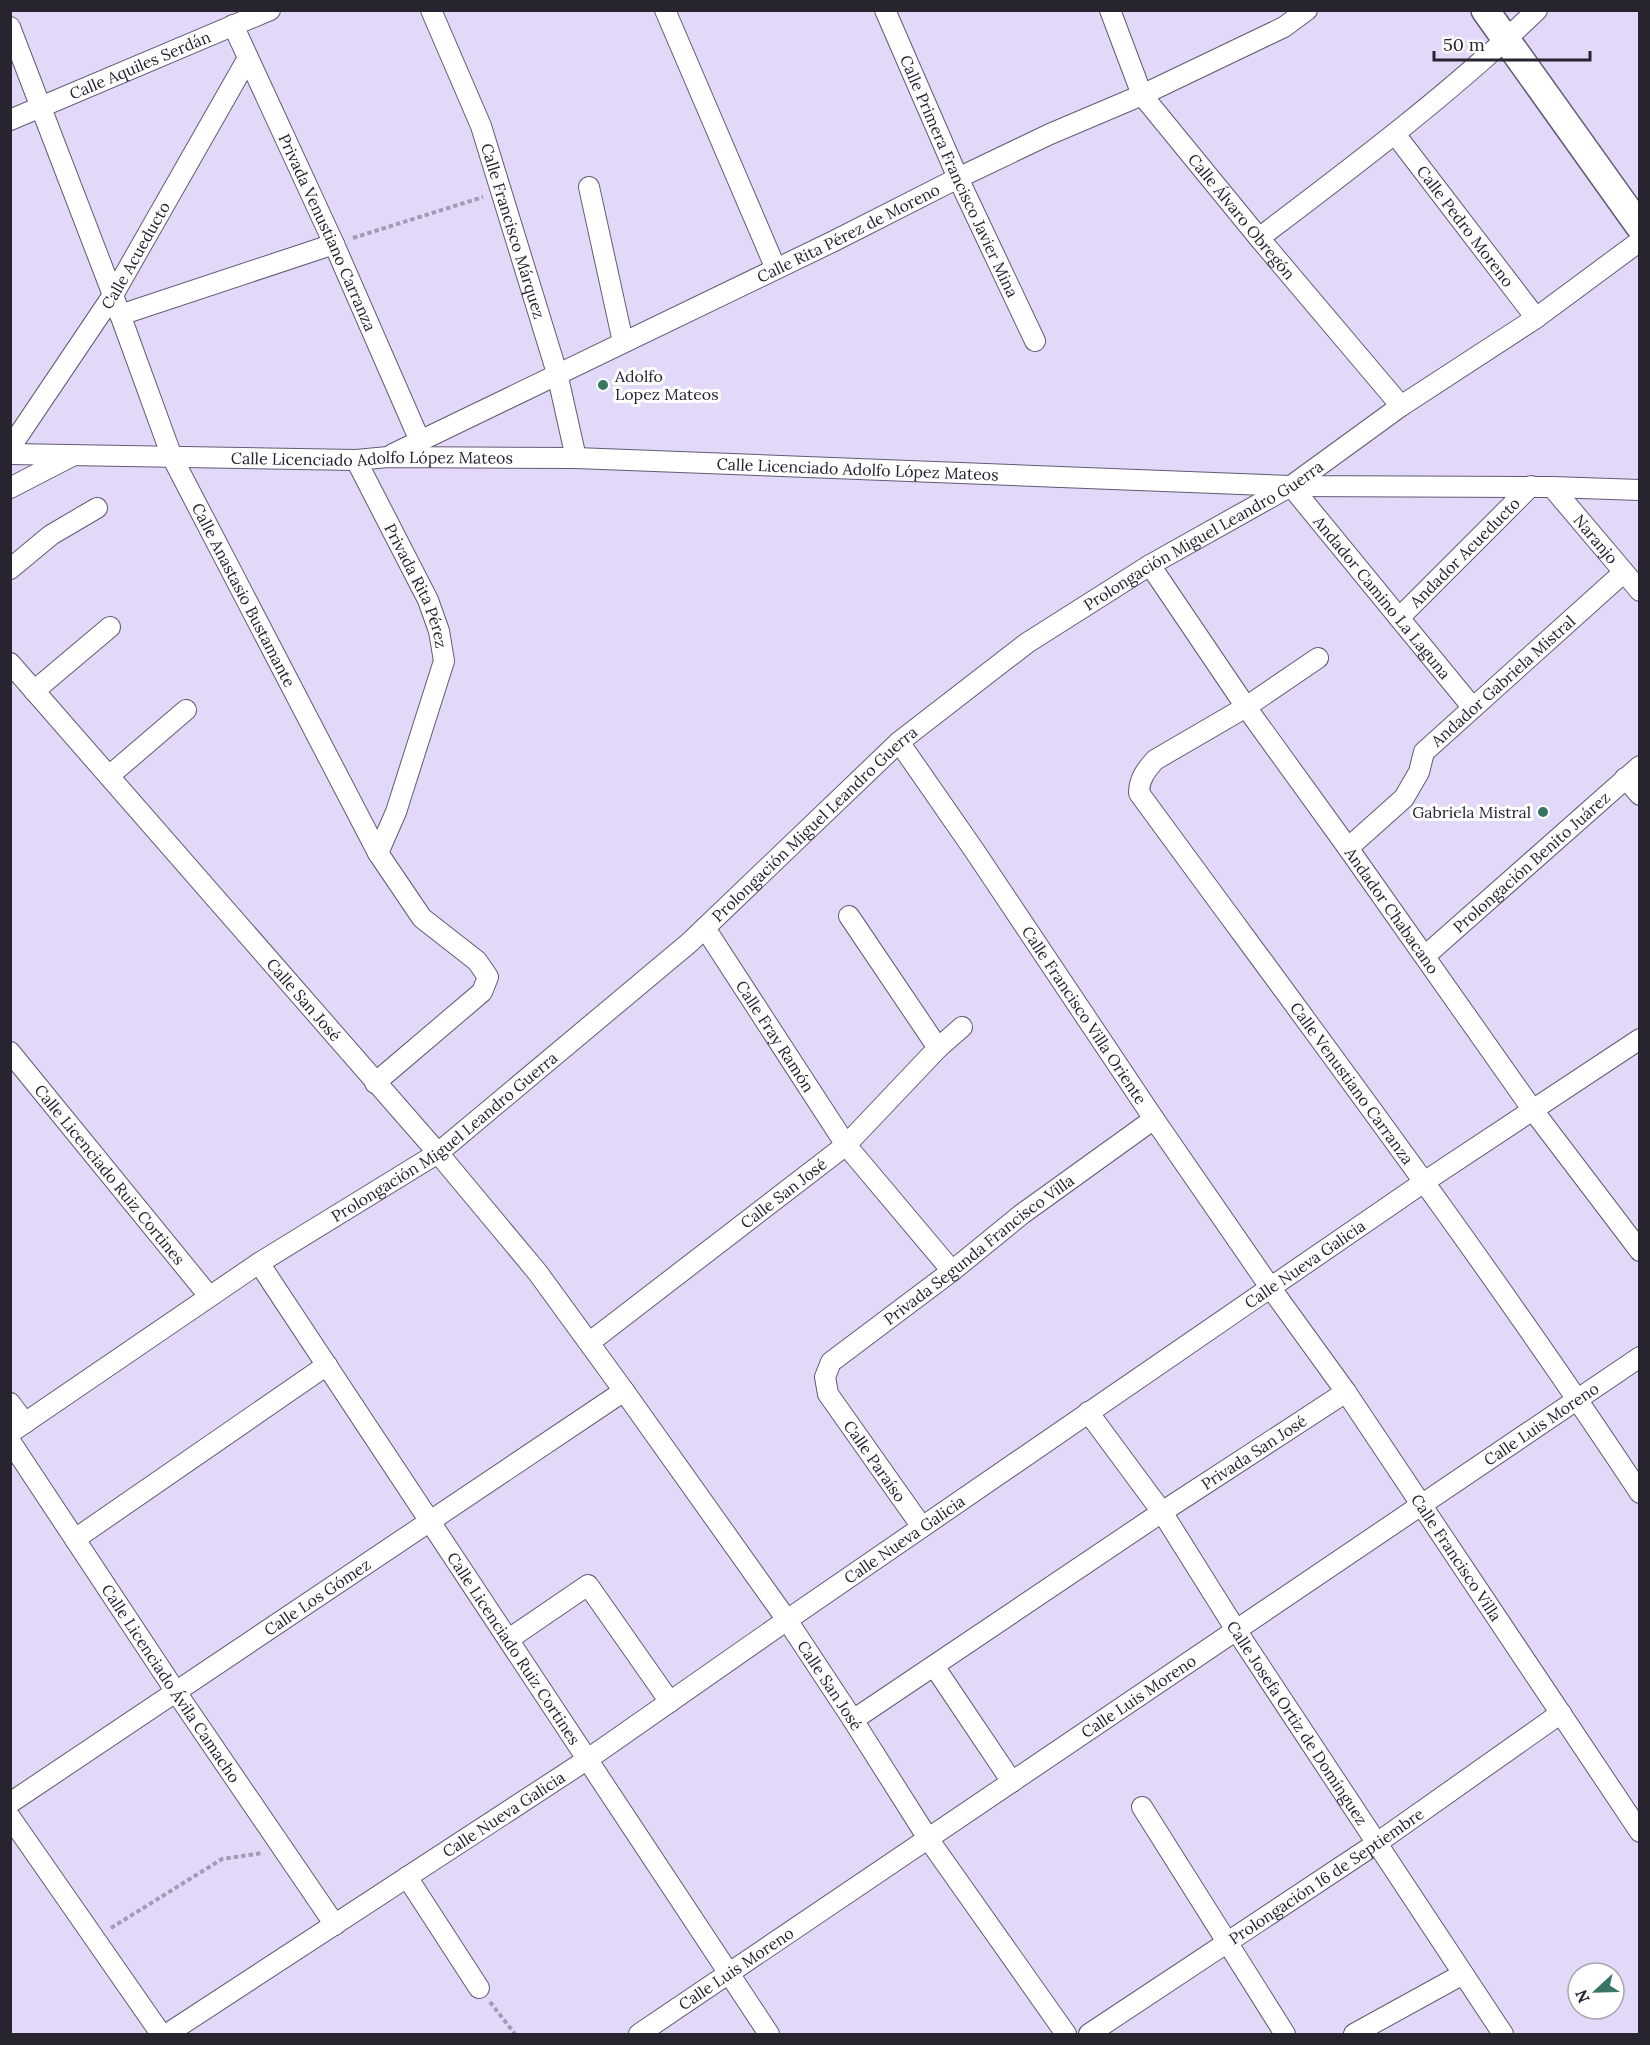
<svg xmlns="http://www.w3.org/2000/svg" width="1650" height="2045" viewBox="0 0 1650 2045" font-family="Lora,serif">
<rect width="100%" height="100%" fill="#e2d9f8"/>
<g fill="none" stroke-linecap="round" stroke-linejoin="round">
<defs>
<g id="street">
<path id="s1" d="M431,10L481,126L557,373L576,458"/>
<path d="M665,10L776,269"/>
<path id="s2" d="M885,10L958,178L1035,341"/>
<path id="s3" d="M1110,10L1142,95L1259,238L1401,406"/>
<path id="s4" d="M233,25L334,244L420,441"/>
<path id="s5" d="M10,27L113,295L172,457L378,853L422,918L477,961L488,977L482,992L375,1083"/>
<path id="s6" d="M10,120L270,10"/>
<path id="s7" d="M1395,134L1536,318"/>
<path d="M589,187L623,342"/>
<path d="M1259,238C1354,166 1450,94 1537,10"/>
<path d="M120,315L334,244"/>
<path id="s8" d="M10,448L113,295L248,58"/>
<path id="s9" d="M10,454L356,460L388,457L576,458L1291,486L1552,487L1640,490"/>
<path id="s10" d="M393,454L834,241L958,178L1050,134L1142,95L1284,27L1307,10"/>
<path id="s11" d="M356,460L428,600L439,631L444,661L396,812L378,853"/>
<path id="s12" d="M1291,486L1473,708"/>
<path id="s13" d="M1552,487L1640,591"/>
<path d="M10,488L72,456"/>
<path id="s14" d="M1150,565L1246,707L1348,848L1532,1109L1640,1251"/>
<path d="M10,569L51,535L97,508"/>
<path id="s15" d="M1399,618L1531,486"/>
<path id="s16" d="M1318,658L1246,707L1155,760C1146,770 1139,779 1139,793C1308,1024 1482,1254 1640,1493"/>
<path id="s17" d="M10,663L438,1153L538,1273L624,1391L787,1620L853,1720L929,1840L1066,2034"/>
<path d="M34,691L110,627"/>
<path id="s18" d="M899,742L974,850L1154,1119L1270,1287L1346,1392L1640,1832"/>
<path d="M109,776L186,710"/>
<path d="M1625,778L1640,795"/>
<path id="s19" d="M1348,848L1404,798L1419,772L1424,752L1623,573"/>
<path d="M849,916L938,1048"/>
<path id="s20" d="M705,928L846,1145L952,1271"/>
<path id="s21" d="M1425,956L1640,766"/>
<path id="s22" d="M10,1052L209,1296"/>
<path id="s23" d="M259,1263L769,2034"/>
<path id="s24" d="M590,1342L846,1145L938,1048L962,1027"/>
<path d="M10,1403L25,1423"/>
<path id="s25" d="M1088,1412L1162,1512L1236,1630L1503,2034"/>
<path id="s26" d="M10,1433L259,1263L438,1153L689,943L899,742L1027,643L1150,565L1291,486L1401,406L1536,318L1640,241"/>
<path id="s27" d="M10,1441L176,1692L335,1925"/>
<path id="s28" d="M922,1527L828,1394L825,1377L831,1362L952,1271L1022,1214L1154,1119"/>
<path d="M75,1539L327,1365"/>
<path d="M509,1639L588,1585L670,1702"/>
<path d="M934,1666L1012,1782"/>
<path id="s29" d="M853,1720L1162,1512L1346,1392"/>
<path id="s30" d="M10,1803L624,1391"/>
<path d="M1142,1807L1285,2034"/>
<path d="M10,1817L161,2034"/>
<path d="M407,1877L479,1988"/>
<path id="s31" d="M167,2034L588,1759L787,1620L1424,1182L1640,1039"/>
<path id="s32" d="M639,2034L1640,1357"/>
<path id="s33" d="M1089,2034L1377,1843L1561,1713"/>
<path d="M1354,2034L1463,1974"/>
</g>
<path id="secondary" d="M1485,10L1640,227"/>
</defs>
<!-- street casing -->
<use href="#street" stroke="#625a74" stroke-width="22"/>
<!-- secondary casing -->
<use href="#secondary" stroke="#625a74" stroke-width="30"/>
<!-- path -->
<path stroke="#a39bb4" stroke-width="4" stroke-dasharray="4.5 3" stroke-linecap="butt" d="M353,238L483,197
M111,1928L222,1859L263,1853
M490,2002L515,2034"/>
<!-- street -->
<use href="#street" stroke="#fff" stroke-width="20"/>
<!-- secondary -->
<use href="#secondary" stroke="#fff" stroke-width="27"/>
</g>
<!-- markers -->
<g fill="#377663" stroke="#fff" stroke-width="2">
<circle cx="603" cy="385" r="6"/>
<circle cx="1543" cy="812" r="6"/>
</g>
<g text-anchor="middle" dominant-baseline="central" stroke-width="6" stroke-linejoin="round" paint-order="stroke">
<!-- street labels -->
<g font-size="16" fill="#27232f" stroke="#fff">
<text stroke="none"><textPath href="#s6" startOffset="141">Calle Aquiles Serdán</textPath></text>
<text stroke="none"><textPath href="#s2" startOffset="182">Calle Primera Francisco Javier Mina</textPath></text>
<text stroke="none"><textPath href="#s3" startOffset="248">Calle Álvaro Obregón</textPath></text>
<text stroke="none"><textPath href="#s7" startOffset="116">Calle Pedro Moreno</textPath></text>
<text stroke="none"><textPath href="#s1" startOffset="236">Calle Francisco Márquez</textPath></text>
<text stroke="none"><textPath href="#s4" startOffset="228">Privada Venustiano Carranza</textPath></text>
<text stroke="none"><textPath href="#s10" startOffset="506">Calle Rita Pérez de Moreno</textPath></text>
<text stroke="none"><textPath href="#s8" startOffset="230">Calle Acueducto</textPath></text>
<text stroke="none"><textPath href="#s9" startOffset="362">Calle Licenciado Adolfo López Mateos</textPath></text>
<text stroke="none"><textPath href="#s9" startOffset="848">Calle Licenciado Adolfo López Mateos</textPath></text>
<text stroke="none"><textPath href="#s26" startOffset="1498">Prolongación Miguel Leandro Guerra</textPath></text>
<text stroke="none"><textPath href="#s13" startOffset="68">Naranjo</textPath></text>
<text stroke="none"><textPath href="#s15" startOffset="93">Andador Acueducto</textPath></text>
<text stroke="none"><textPath href="#s11" startOffset="140">Privada Rita Pérez</textPath></text>
<text stroke="none"><textPath href="#s5" startOffset="615">Calle Anastasio Bustamante</textPath></text>
<text stroke="none"><textPath href="#s12" startOffset="144">Andador Camino La Laguna</textPath></text>
<text stroke="none"><textPath href="#s19" startOffset="232">Andador Gabriela Mistral</textPath></text>
<text stroke="none"><textPath href="#s26" startOffset="1012">Prolongación Miguel Leandro Guerra</textPath></text>
<text stroke="none"><textPath href="#s21" startOffset="142">Prolongación Benito Juárez</textPath></text>
<text stroke="none"><textPath href="#s14" startOffset="422">Andador Chabacano</textPath></text>
<text stroke="none"><textPath href="#s17" startOffset="447">Calle San José</textPath></text>
<text stroke="none"><textPath href="#s18" startOffset="330">Calle Francisco Villa Oriente</textPath></text>
<text stroke="none"><textPath href="#s20" startOffset="129">Calle Fray Ramón</textPath></text>
<text stroke="none"><textPath href="#s16" startOffset="590">Calle Venustiano Carranza</textPath></text>
<text stroke="none"><textPath href="#s26" startOffset="526">Prolongación Miguel Leandro Guerra</textPath></text>
<text stroke="none"><textPath href="#s22" startOffset="158">Calle Licenciado Ruiz Cortines</textPath></text>
<text stroke="none"><textPath href="#s24" startOffset="244">Calle San José</textPath></text>
<text stroke="none"><textPath href="#s28" startOffset="382">Privada Segunda Francisco Villa</textPath></text>
<text stroke="none"><textPath href="#s31" startOffset="1374">Calle Nueva Galicia</textPath></text>
<text stroke="none"><textPath href="#s32" startOffset="1089">Calle Luis Moreno</textPath></text>
<text stroke="none"><textPath href="#s29" startOffset="482">Privada San José</textPath></text>
<text transform="translate(875 1461) rotate(55)">Calle Paraíso</text>
<text stroke="none"><textPath href="#s31" startOffset="888">Calle Nueva Galicia</textPath></text>
<text stroke="none"><textPath href="#s18" startOffset="988">Calle Francisco Villa</textPath></text>
<text stroke="none"><textPath href="#s30" startOffset="370">Calle Los Gómez</textPath></text>
<text stroke="none"><textPath href="#s23" startOffset="462">Calle Licenciado Ruiz Cortines</textPath></text>
<text stroke="none"><textPath href="#s27" startOffset="291">Calle Licenciado Ávila Camacho</textPath></text>
<text stroke="none"><textPath href="#s17" startOffset="1312">Calle San José</textPath></text>
<text stroke="none"><textPath href="#s32" startOffset="603">Calle Luis Moreno</textPath></text>
<text stroke="none"><textPath href="#s25" startOffset="375">Calle Josefa Ortiz de Domínguez</textPath></text>
<text stroke="none"><textPath href="#s31" startOffset="402">Calle Nueva Galicia</textPath></text>
<text stroke="none"><textPath href="#s33" startOffset="285">Prolongación 16 de Septiembre</textPath></text>
<text stroke="none"><textPath href="#s32" startOffset="117">Calle Luis Moreno</textPath></text>
</g>
<!-- poi labels -->
<g font-size="16" fill="#27232f" stroke="#fff" text-anchor="start">
<text x="615" y="376">Adolfo<tspan x="615" dy="18">Lopez Mateos</tspan></text>
<text x="1531" y="812" text-anchor="end">Gabriela Mistral</text>
</g>
</g>
<!-- border -->
<rect width="1650" height="2045" fill="none" stroke="#27232f" stroke-width="24"/>
<!-- north arrow -->
<g transform="translate(1596 1991) rotate(248)"><circle r="28" fill="#ffffff" stroke="#a9a7ac" stroke-width="1.5"/>
<path d="M0-4.5L10 22L0 15L-10 22Z" fill="#377663"/>
<text y="-9" font-size="16" font-weight="bold" text-anchor="middle" fill="#27232f">N</text>
</g>
<!-- scale -->
<path d="M1434 51v9h156v-9" fill="none" stroke="#27232f" stroke-width="3"/>
<text x="1443" y="51" font-size="18" fill="#27232f" stroke="#ffffff" stroke-width="4.5" paint-order="stroke">50 m</text>
</svg>
